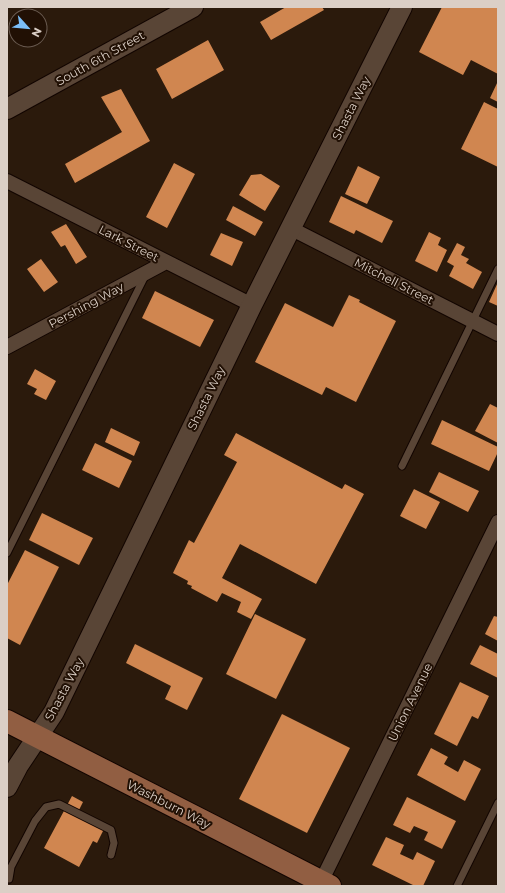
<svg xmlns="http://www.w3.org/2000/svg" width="505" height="893" viewBox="0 0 505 893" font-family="Montserrat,sans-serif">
<rect width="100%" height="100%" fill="#2b1a0c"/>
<!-- building -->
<path fill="#d08650" d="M286,7H322L324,10L271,40L260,22Z
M442,7H498V74L471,60L463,75L419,52Z
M208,40L224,70L172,99L156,69Z
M498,81V102L490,98Z
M121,89L150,141L75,183L65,164L122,132L101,97Z
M484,102L498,109V167L461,149Z
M174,163L195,174L167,228L146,217Z
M358,166L380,177L367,204L345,194Z
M261,174L280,186L265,211L239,195L251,175Z
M341,196L393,221L382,243L356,230L354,234L329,222Z
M233,206L263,222L255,236L226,220Z
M66,224L87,257L76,264L65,245L61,247L51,232Z
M429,232L441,238L438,245L447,250L437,272L415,261Z
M221,233L243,242L232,266L210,255Z
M457,243L465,247L461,255L469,259L466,263L482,272L473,289L449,276L454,266L447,262Z
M41,259L58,282L44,292L27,269Z
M498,282V306L489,302Z
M155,291L214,320L200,347L142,318Z
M349,295L360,300L359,302L396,321L356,402L326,387L322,395L255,362L285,303L333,327Z
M35,369L56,381L46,400L34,394L37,389L27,384Z
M490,404L498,408V443L475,431Z
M442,420L498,447V452L489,471L431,444Z
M111,428L140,442L134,456L105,442Z
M236,433L342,489L345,484L364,494L316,584L240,544L222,578L262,599L251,619L237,612L241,602L222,593L217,602L191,588L192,586L187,584L188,581L173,573L189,540L194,543L237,462L224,455Z
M95,443L132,461L119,488L82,470Z
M439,472L479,491L468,512L429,492Z
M414,489L440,502L426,529L400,516Z
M42,513L93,538L79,565L29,540Z
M25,550L59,567L20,645L7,638V585Z
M255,614L306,639L276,699L226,674Z
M494,616L498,617V641L485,634Z
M135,644L203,678L187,710L165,699L171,686L126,663Z
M480,645L498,654V678L470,664Z
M460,682L489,696L478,719L472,716L457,746L434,734Z
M282,714L350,748L307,833L239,799Z
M431,748L448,757L444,764L458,772L464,760L481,769L465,801L417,775Z
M72,796L83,802L79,810L106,825L97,843L93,841L79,867L44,848Z
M407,797L456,821L442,849L424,840L428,832L414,826L410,833L393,825Z
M386,837L404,845L400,854L413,860L417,852L435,861L423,886H415L372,865Z"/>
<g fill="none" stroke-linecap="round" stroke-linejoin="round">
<defs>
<path id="service" d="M402,466L498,269
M7,553L145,276
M9,879L11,867L35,821L46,807L59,804L111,830L114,843L111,855
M457,886L498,803"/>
<path id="minor" d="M7,181L252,305
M290,228L498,334
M7,347L166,262
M321,882L498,522"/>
<path id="secondary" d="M7,109L193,7
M7,787L18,766L54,712L252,305L402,7"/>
<path id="primary" d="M7,721L330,886"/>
</defs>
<!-- service casing -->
<use href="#service" stroke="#120500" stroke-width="9"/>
<!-- minor casing -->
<use href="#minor" stroke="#120500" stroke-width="16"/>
<!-- secondary casing -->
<use href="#secondary" stroke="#120500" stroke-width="22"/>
<!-- primary casing -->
<use href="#primary" stroke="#120500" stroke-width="24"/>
<!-- service -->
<use href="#service" stroke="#594536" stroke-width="7"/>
<!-- minor -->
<use href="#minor" stroke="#594536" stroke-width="14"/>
<!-- secondary -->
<use href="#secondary" stroke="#594536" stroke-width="20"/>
<!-- primary -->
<use href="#primary" stroke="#915e42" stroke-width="22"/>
</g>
<g text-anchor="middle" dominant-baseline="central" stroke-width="4" stroke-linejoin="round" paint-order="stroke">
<!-- street labels -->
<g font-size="12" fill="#dbcfc6" stroke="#211004">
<text transform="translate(100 58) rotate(-29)">South 6th Street</text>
<text transform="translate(351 108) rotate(-63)">Shasta Way</text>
<text transform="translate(129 243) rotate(27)">Lark Street</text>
<text transform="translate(394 281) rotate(27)">Mitchell Street</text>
<text transform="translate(86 305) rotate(-28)">Pershing Way</text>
<text transform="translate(206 398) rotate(-64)">Shasta Way</text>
<text transform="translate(64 689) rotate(-62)">Shasta Way</text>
<text transform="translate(410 702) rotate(-64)">Union Avenue</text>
<text transform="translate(169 804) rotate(27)">Washburn Way</text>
</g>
</g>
<!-- border -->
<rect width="505" height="893" fill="none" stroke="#dbcfc6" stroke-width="16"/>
<!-- north arrow -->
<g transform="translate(28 28) rotate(117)"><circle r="19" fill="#211004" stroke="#6b5c52"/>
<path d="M0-3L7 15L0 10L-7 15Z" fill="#7bbef8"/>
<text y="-6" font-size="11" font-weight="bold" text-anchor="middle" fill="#dbcfc6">N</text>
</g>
</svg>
